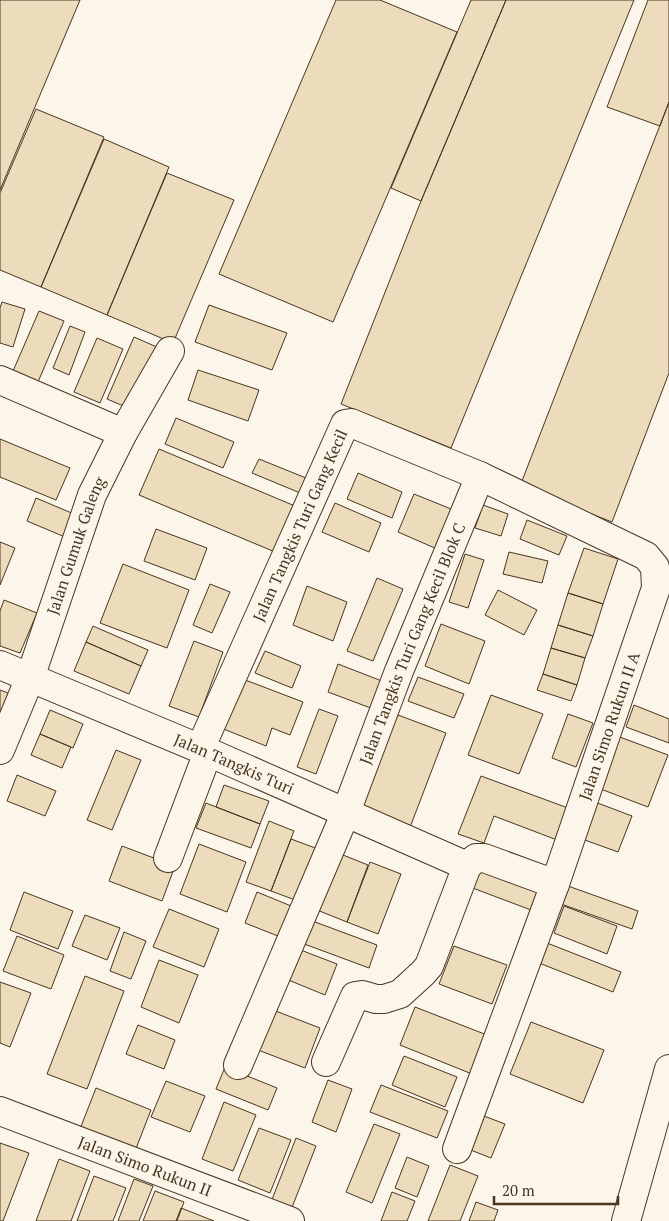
<svg xmlns="http://www.w3.org/2000/svg" width="669" height="1221" viewBox="0 0 669 1221" font-family="'PT Serif',serif">
<rect width="100%" height="100%" fill="#fbf6e9"/>
<!-- building -->
<path fill="#ecdcbc" stroke="#4a3520" d="M0,0H80L0,190Z
M336,0H380L457,32L333,322L219,274Z
M471,0H506L421,201L391,188Z
M506,0H634L451,448L341,404L421,201Z
M648,0H669V102L660,126L607,107Z
M669,102V373L612,522L520,486Z
M36,109L104,137L41,287L0,270V193Z
M104,139L169,167L107,315L41,287Z
M167,173L234,200L173,343L107,315Z
M2,302L25,309L13,347L0,343V308Z
M209,305L287,333L272,370L195,342Z
M39,311L64,321L38,382L13,371Z
M70,326L85,332L69,375L53,368Z
M134,337L159,348L133,410L107,399Z
M97,338L123,349L100,403L74,392Z
M198,370L259,390L248,421L188,400Z
M176,418L234,442L223,468L165,444Z
M0,439L70,468L56,500L0,477Z
M159,449L295,506L275,552L139,495Z
M259,459L311,480L305,495L252,473Z
M358,473L402,492L392,518L347,499Z
M414,494L461,513L444,552L398,532Z
M36,498L74,514L65,537L27,521Z
M335,503L381,523L369,552L322,532Z
M483,505L508,514L501,536L475,528Z
M527,520L567,536L559,555L520,539Z
M156,529L207,548L195,580L144,561Z
M0,542L15,548L0,585Z
M584,548L618,559L603,604L568,593Z
M509,552L548,561L542,583L503,574Z
M465,554L484,560L468,608L449,602Z
M123,564L189,590L167,648L100,623Z
M377,578L403,589L373,661L347,651Z
M210,584L230,592L212,633L193,625Z
M307,586L347,602L333,641L293,625Z
M498,590L537,610L524,635L485,615Z
M568,593L603,604L593,636L558,625Z
M4,600L37,613L20,653L0,646V611Z
M441,624L485,641L469,684L425,666Z
M558,625L593,636L585,658L551,648Z
M93,626L148,650L141,666L86,642Z
M194,641L223,652L199,717L169,706Z
M86,642L141,666L129,694L74,671Z
M551,648L585,658L577,685L543,674Z
M265,651L301,666L292,688L255,673Z
M338,664L387,683L376,710L328,692Z
M543,674L577,685L571,701L537,690Z
M418,677L464,694L454,718L408,701Z
M240,678L303,702L290,735L272,728L266,746L221,728Z
M0,690L8,693L0,714Z
M491,695L543,714L519,774L468,755Z
M634,705L669,719V743L626,727Z
M319,709L338,716L316,774L297,767Z
M50,710L83,724L73,748L40,734Z
M390,712L446,733L409,830L354,809Z
M568,714L593,723L576,767L552,758Z
M40,734L71,747L62,768L31,755Z
M617,736L668,755L648,807L598,788Z
M116,750L141,760L112,830L87,820Z
M17,775L56,791L45,816L7,801Z
M481,776L568,808L557,840L494,816L484,843L458,834Z
M224,785L269,801L260,824L216,807Z
M595,802L632,816L618,852L582,839Z
M206,803L260,824L251,848L196,828Z
M269,821L294,831L271,891L246,882Z
M291,839L318,849L298,901L271,891Z
M199,844L246,862L227,912L180,894Z
M122,846L175,866L162,901L109,881Z
M333,851L368,865L347,922L312,908Z
M370,862L401,874L378,934L347,922Z
M480,862L541,885L531,910L470,887Z
M568,886L638,911L632,929L561,904Z
M24,892L73,911L58,949L10,930Z
M257,892L296,908L283,938L245,923Z
M564,906L617,926L607,954L554,933Z
M169,909L219,929L204,967L153,947Z
M85,915L120,928L107,960L72,946Z
M307,919L377,945L369,968L299,942Z
M124,932L146,941L131,979L110,971Z
M17,936L64,955L51,989L3,971Z
M547,943L621,972L613,992L539,963Z
M454,946L507,965L492,1004L439,984Z
M298,949L337,964L325,995L286,979Z
M159,960L198,975L179,1023L141,1007Z
M85,976L124,991L87,1089L47,1074Z
M0,982L31,993L10,1047L0,1043Z
M415,1007L487,1035L472,1074L400,1045Z
M273,1010L320,1028L305,1068L258,1050Z
M531,1022L604,1050L583,1103L510,1074Z
M138,1025L175,1040L164,1069L126,1054Z
M404,1056L457,1077L445,1107L392,1085Z
M225,1067L277,1088L268,1110L216,1089Z
M328,1080L352,1089L336,1132L312,1122Z
M166,1081L205,1096L190,1132L151,1117Z
M381,1085L448,1111L437,1138L370,1112Z
M96,1088L151,1110L135,1151L80,1129Z
M224,1102L256,1115L233,1171L202,1159Z
M476,1113L505,1124L491,1158L463,1147Z
M374,1124L400,1134L372,1203L346,1192Z
M259,1128L291,1140L270,1193L238,1180Z
M296,1138L316,1146L291,1210L271,1202Z
M0,1143L29,1153L3,1221H0Z
M407,1157L429,1166L417,1197L395,1188Z
M59,1159L90,1171L71,1221H36Z
M450,1165L478,1176L460,1221H428Z
M94,1176L126,1188L113,1221H77Z
M134,1179L153,1186L139,1221H118Z
M155,1191L184,1202L177,1221H143Z
M392,1192L415,1201L407,1221H381Z
M476,1202L498,1210L494,1221H469Z
M181,1208L214,1221H176Z"/>
<g fill="none" stroke-linecap="round" stroke-linejoin="round">
<defs>
<g id="minor">
<path d="M0,380L123,433"/>
<path id="s1" d="M0,665L208,752L467,866"/>
<path id="s2" d="M200,749L345,424L351,423L480,476L646,556L655,567L656,588L555,884L457,1149"/>
<path id="s3" d="M0,750L30,678L92,495L123,433L170,351"/>
<path d="M168,858L208,752"/>
<path d="M467,866L476,858H484L555,884"/>
<path d="M326,1062L355,996L362,995L376,999H384L400,994L423,973L429,966L467,866"/>
<path id="s4" d="M238,1065L346,812L399,671L480,476"/>
<path id="s5" d="M0,1111L290,1221"/>
</g>
<path id="highway" d="M626,1221L669,1069"/>
</defs>
<!-- minor casing -->
<use href="#minor" stroke="#4a3520" stroke-width="30"/>
<!-- highway casing -->
<use href="#highway" stroke="#4a3520" stroke-width="30"/>
<!-- minor -->
<use href="#minor" stroke="#fbf6e9" stroke-width="28"/>
<!-- highway -->
<use href="#highway" stroke="#fbf6e9" stroke-width="28"/>
</g>
<g text-anchor="middle" dominant-baseline="central" stroke-width="4" stroke-linejoin="round" paint-order="stroke">
<!-- street labels -->
<g font-size="16" fill="#4a3520" stroke="#fbf6e9">
<text stroke="none"><textPath href="#s2" startOffset="245">Jalan Tangkis Turi Gang Kecil</textPath></text>
<text stroke="none"><textPath href="#s3" startOffset="218">Jalan Gumuk Galeng</textPath></text>
<text stroke="none"><textPath href="#s4" startOffset="456">Jalan Tangkis Turi Gang Kecil Blok C</textPath></text>
<text transform="translate(609 726) rotate(-71)">Jalan Simo Rukun II A</text>
<text stroke="none"><textPath href="#s1" startOffset="254">Jalan Tangkis Turi</textPath></text>
<text stroke="none"><textPath href="#s5" startOffset="155">Jalan Simo Rukun II</textPath></text>
</g>
</g>
<!-- scale -->
<path d="M494 1196v8h124v-8" fill="none" stroke="#4a3520" stroke-width="2.5"/>
<text x="502" y="1196" font-size="15" fill="#4a3520" stroke="#fbf6e9" stroke-width="4" paint-order="stroke">20 m</text>
</svg>
